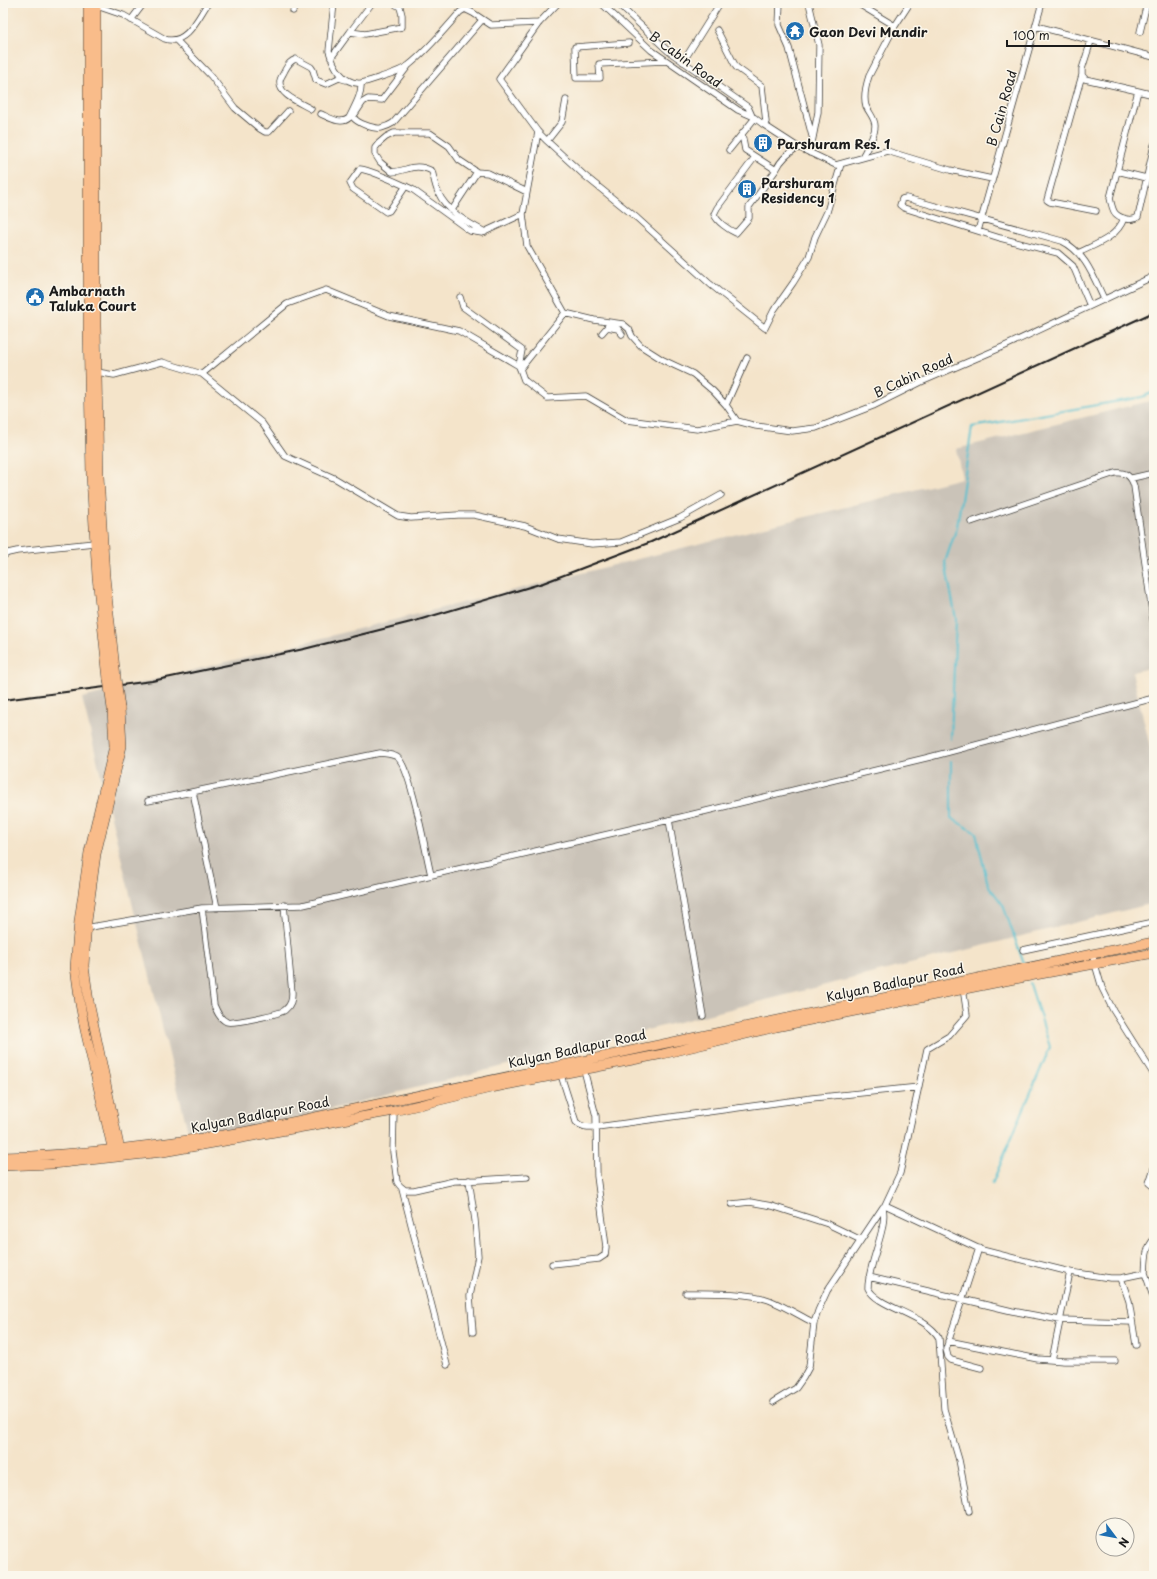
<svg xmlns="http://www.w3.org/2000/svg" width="1157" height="1579" viewBox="0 0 1157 1579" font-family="'Playpen Sans',sans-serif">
<rect width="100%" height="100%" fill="#fbf7ec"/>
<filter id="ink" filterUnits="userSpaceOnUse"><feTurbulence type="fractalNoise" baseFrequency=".025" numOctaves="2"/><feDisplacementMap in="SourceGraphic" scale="8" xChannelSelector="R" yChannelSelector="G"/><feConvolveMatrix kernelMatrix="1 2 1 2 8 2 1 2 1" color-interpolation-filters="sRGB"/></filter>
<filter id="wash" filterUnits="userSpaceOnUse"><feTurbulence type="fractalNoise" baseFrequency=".012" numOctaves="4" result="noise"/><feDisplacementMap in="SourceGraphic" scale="16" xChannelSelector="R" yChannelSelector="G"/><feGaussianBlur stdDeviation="0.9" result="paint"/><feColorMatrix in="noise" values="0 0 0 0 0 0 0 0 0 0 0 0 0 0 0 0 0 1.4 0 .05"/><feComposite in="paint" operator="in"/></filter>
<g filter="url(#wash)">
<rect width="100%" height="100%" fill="#f4e4ca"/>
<!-- industrial -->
<path fill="#cac3b8" d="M1154,400V667L1132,672L1154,763V903L191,1144L82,698L962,478L956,449Z"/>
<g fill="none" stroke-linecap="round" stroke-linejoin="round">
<!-- stream -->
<path stroke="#55c0cf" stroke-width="2" d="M951,739L956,619L945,562L957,527L972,427L1142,397L1154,392
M951,761V818L976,833L988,885L1003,905L1024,964
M992,1184L1050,1047L1030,984"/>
</g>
</g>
<g filter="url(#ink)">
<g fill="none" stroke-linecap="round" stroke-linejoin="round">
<defs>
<path id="street" d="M334,3L329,51C333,65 343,85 361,83C367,82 375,79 381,77C390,74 401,71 409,65C428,50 444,30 460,12L465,9L473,13L491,25L539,23
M558,3L539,23L499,79L538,132L547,141L585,176L637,218L710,284L765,328L774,310L793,283L809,257L815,237L827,212L841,164
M601,3L651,50L738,110L752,116L764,125
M617,3L668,51L748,107L752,116
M780,3L779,25L789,48L812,136
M809,3L819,45L818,112L810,153
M857,3L895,26
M94,5L123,15L165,39C186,46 198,18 208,3
M293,11L295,3
M131,20L144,3
M1036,26L1154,57
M717,30L736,67L762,86L766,122L764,125L798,147L836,165L887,151L950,170L992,179
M350,32L372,3
M1140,32L1147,3
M176,40L211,76L235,108L260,129L265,132H269L288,111
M1091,41L1082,69V75L1085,79L1138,91L1110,198C1113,211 1113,215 1126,219C1131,220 1134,220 1138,217L1154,145
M629,43L575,47L576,78H600L599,64L666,61
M331,58L350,32L365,34L402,27V15L400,7L393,3
M683,62L720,3
M408,66L382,100L368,99L363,102L353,117C357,123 373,129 381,128C385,127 390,125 393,123L482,20
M1082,75L1047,200L1050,202L1096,211
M1138,91L1154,95
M311,109C301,103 278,95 280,81C280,78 284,73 285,70C288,65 290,61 296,59L311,67L313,70L316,80L326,84L339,78L346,80
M321,114C330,118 341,125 349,118C354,107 362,95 361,83
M742,134L745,150L776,170
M547,141L562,122L566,100
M729,150L755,118
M755,157L717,208L714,214C717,222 729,230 736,233L749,218V207L776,170C781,159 789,153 798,147
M862,157C867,148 875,136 875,126C875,118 869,113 866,106C863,96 866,85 869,76L895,26L910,3
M1117,171L1146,178
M406,186L389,211L386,212L353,189L350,183L360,169C374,171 398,183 412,189L470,231L482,233L523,214
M452,210L477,172
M978,231L1042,3
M485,232C468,223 446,211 438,192C435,186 434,178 432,171C414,162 408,171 392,172L380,162L375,154V148L379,143L386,137L394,133H430L449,146L459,160L477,172L488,173L527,192
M1078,253C1096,244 1117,238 1124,218
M460,297L463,307L522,350L519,366L524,380L547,398L586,396L627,420L697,429L737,421
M1090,306L1073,266L1058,253L1000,238L904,208L900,205L902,199L906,198L1062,241C1085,252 1094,278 1104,299
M565,313L594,320L623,324L629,329L632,336L641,346L663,360L693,374L713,391L726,405
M607,327L618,329L622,334
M602,333L609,325
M747,358L726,405L737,421L756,426L792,431L816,428L873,406L921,382L1005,346L1154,276
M520,369L565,313L527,246L523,214L538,132
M97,372L114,375L162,362L202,374L287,304L326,290L389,316L459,331L519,366
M202,374L262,423L285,456L336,479L398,516L411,518L458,515H474L525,526L558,539L592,544L621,542L680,518L721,495
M1132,478L1154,473
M971,522L1115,473C1126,472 1131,476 1134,486L1154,626
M3,556L8,553L17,551L94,543
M1146,566L1154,565
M193,792L217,908
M148,801L380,753C386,754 392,754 397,757C411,767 426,855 431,875
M669,820L703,1016
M202,908L214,1005C217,1012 220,1019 227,1022C233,1024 280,1014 285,1010C291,1005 292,1000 292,993L284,905
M85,928L202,908L303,905L669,820L930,757L1154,698
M1023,950L1154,922
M1092,954L1102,988L1113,1010L1154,1075
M963,988L967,1015L949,1036L927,1049L900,1173L885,1205L982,1250L1070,1272L1110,1278H1121L1145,1273C1146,1260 1145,1249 1154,1239
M560,1072L576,1122C582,1128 589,1127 597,1127L812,1098L919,1087
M394,1111L393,1152L397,1182L400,1186L405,1190H414L454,1181L479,1180L527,1177
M1154,1168L1149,1183L1154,1187
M469,1180L475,1220L478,1256L470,1296L473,1332
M402,1189L447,1365
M732,1204L750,1202L772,1206L828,1224L861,1240
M883,1208C888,1228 868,1264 868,1288C877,1308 926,1314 939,1338L944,1409L959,1460L969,1511
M979,1248L946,1349L948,1357L951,1360L981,1368
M552,1264L599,1259L605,1255L606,1247L597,1176L596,1116L584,1070
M1145,1273L1154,1299
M869,1277L1012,1311L1060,1320L1132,1322
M1121,1278L1129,1301L1136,1345
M686,1293C709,1293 747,1292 769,1300C784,1306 799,1315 814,1323
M948,1341L1038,1359L1064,1361H1115
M1052,1360L1070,1272
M773,1402L796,1388L803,1378L809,1367L814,1323L818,1311L827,1291L883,1207"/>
<path id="primary" d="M88,3V327L91,476L97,577L108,679
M96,3V326L99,476L105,577L116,678
M120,708L122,746L96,854L87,921L84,966L89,1002L121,1155
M112,709L114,746L89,852L79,921L75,967L80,1004L85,1030L114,1156
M3,1157C84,1155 164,1144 243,1132L1092,954L1154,942
M3,1166L53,1164L163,1152L394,1111L491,1088L663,1054L776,1027L1035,975L1154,953"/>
</defs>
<!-- street casing -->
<use href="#street" stroke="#3c3a36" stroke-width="7"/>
<!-- primary casing -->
<use href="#primary" stroke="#3c3a36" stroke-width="10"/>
<!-- street -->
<use href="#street" stroke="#fff" stroke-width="5.5"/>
<!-- primary -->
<use href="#primary" stroke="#f9bc8a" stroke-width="9"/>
<!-- rail -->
<path stroke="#1c1c1c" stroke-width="2" d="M3,700L152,681L304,649L415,621L543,583L651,542L1154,312"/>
<defs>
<path id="primary-bridge" d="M116,678L120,708
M108,679L112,709"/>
</defs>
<!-- primary-bridge casing -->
<use href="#primary-bridge" stroke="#3c3a36" stroke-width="10" stroke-linecap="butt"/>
<!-- primary-bridge -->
<use href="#primary-bridge" stroke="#f9bc8a" stroke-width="9"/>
</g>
</g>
<!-- icons -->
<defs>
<symbol id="temple-disc" viewBox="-11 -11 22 22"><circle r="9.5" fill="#1f6fb2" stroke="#fbf7ec"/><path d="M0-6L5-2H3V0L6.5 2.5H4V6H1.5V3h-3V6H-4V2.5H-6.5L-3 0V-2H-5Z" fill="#fff"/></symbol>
<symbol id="building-disc" viewBox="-11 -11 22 22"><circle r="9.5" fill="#1f6fb2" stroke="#fbf7ec"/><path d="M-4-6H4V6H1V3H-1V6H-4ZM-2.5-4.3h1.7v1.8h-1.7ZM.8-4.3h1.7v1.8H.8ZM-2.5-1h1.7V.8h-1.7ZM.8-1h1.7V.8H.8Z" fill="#fff"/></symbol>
<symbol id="civic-disc" viewBox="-11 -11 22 22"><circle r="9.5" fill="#1f6fb2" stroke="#fbf7ec"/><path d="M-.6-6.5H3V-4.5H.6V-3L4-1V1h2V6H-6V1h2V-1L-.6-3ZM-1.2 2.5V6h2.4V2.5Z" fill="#fff"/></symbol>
</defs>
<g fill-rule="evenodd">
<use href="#temple-disc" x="784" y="20" width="22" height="22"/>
<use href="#building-disc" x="752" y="132" width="22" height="22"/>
<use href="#building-disc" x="736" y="178" width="22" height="22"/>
<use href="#civic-disc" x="24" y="286" width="22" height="22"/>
</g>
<g text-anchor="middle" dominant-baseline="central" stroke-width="3" stroke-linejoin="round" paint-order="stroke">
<!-- poi labels -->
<g font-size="13" font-weight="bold" fill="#1c1c1c" stroke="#fbf7ec" text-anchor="start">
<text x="809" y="31">Gaon Devi Mandir</text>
<text x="777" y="143">Parshuram Res. 1</text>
<text x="761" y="182">Parshuram<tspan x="761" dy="15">Residency 1</tspan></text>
<text x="49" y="290">Ambarnath<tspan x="49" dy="15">Taluka Court</tspan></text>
</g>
<!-- street labels -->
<g font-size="13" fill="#1c1c1c" stroke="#fbf7ec">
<text transform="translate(686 59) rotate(36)">B Cabin Road</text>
<text transform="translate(1001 108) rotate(-74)">B Cain Road</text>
<text transform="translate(913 375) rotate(-25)">B Cabin Road</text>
<text transform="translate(895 982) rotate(-12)">Kalyan Badlapur Road</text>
<text transform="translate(577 1048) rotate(-12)">Kalyan Badlapur Road</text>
<text transform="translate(260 1114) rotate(-11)">Kalyan Badlapur Road</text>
</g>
</g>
<!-- margin -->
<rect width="1157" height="1579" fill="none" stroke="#fbf7ec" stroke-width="16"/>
<!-- north arrow -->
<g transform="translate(1115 1537) rotate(122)"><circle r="19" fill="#fbf7ec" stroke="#a29f99"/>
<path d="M0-3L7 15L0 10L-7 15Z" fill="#1f6fb2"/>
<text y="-6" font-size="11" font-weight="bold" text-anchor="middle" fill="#1c1c1c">N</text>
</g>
<!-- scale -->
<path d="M1007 40v6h102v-6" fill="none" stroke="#1c1c1c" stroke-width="2"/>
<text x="1013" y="40" font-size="12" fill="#1c1c1c" stroke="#fbf7ec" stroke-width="3" paint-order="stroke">100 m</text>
</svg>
